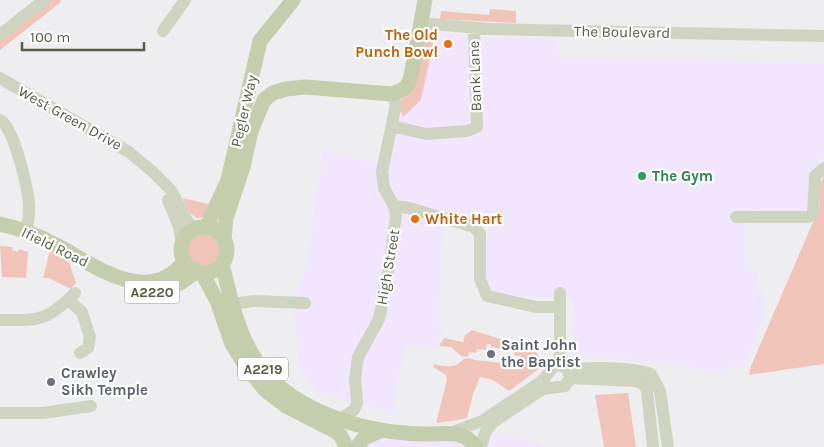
<svg xmlns="http://www.w3.org/2000/svg" width="824" height="447" viewBox="0 0 824 447" font-family="Karla,sans-serif">
<rect width="100%" height="100%" fill="#eeeef1"/>
<!-- commercial -->
<path fill="#f1e6fd" d="M438,33L481,37L558,38L560,57L824,63V157H817L814,214L754,210L745,215V270H758L757,291L763,292V320L744,368L729,364L725,374L706,372L693,367L656,362L573,355L574,298L503,295L488,291L482,281L489,224L442,222L439,321L443,334L438,344L432,348L425,349L405,346L392,413L318,392L299,368L294,310L308,255L323,150L379,164L420,41Z
M491,433L540,442L543,447H363L370,441L387,438L423,441L458,440Z"/>
<!-- green -->
<path fill="#f1c4ba" d="M50,0H60L61,2L0,50V39Z
M490,9L516,11V23L440,19L441,11L489,15Z
M431,39L433,44L421,100L403,117L400,109L401,100L410,93L422,42Z
M824,176V364L749,375L751,366L820,206V184Z
M183,198L212,205L204,217L196,218L188,211Z
M188 250a16 16 0 1 1 32 0a16 16 0 1 1-32 0Z
M0,246L13,247L12,250L18,252L19,249L28,252L26,278L2,277Z
M50,250L69,262L76,283L71,289L49,278H43Z
M472,330L534,350L542,360L540,368L509,391L493,380L480,377L473,394L467,418L452,421L436,423L447,379L446,375L433,367L434,364C440,365 446,367 452,366C462,365 462,354 475,360L519,365L521,356L514,355L515,351L491,347V344H487L486,350L477,349L476,353L469,352L468,357L461,356L451,347L439,346L444,338L463,342L465,335Z
M628,393L636,447H604L595,395Z"/>
<g fill="none" stroke-linecap="round" stroke-linejoin="round">
<!-- minor -->
<path stroke="#cfd4c1" stroke-width="12" d="M421,23L490,29L824,36
M163,31L185,0
M0,35L44,0
M0,78L129,152L153,172L171,190L188,222L197,229
M0,120C14,126 29,192 29,208C29,216 28,224 26,231
M392,126L426,134L467,131L477,127L474,28
M168,200L179,227L182,244
M394,206L409,208L474,227L480,234V279L487,296L536,307H560
M736,217H808L813,214L815,176L824,168
M68,300L82,312L90,337L88,348L80,353
M233,304L253,301L305,303
M0,320C39,320 46,322 75,293
M560,365V293
M568,369C591,368 630,366 651,374L660,391L668,447
M570,378L635,381L643,384L647,390L653,447
M0,413H43L91,406
M340,419L354,410L357,403L355,379L358,357L379,319L390,263L396,215L394,206L384,188L382,172L396,104L392,94
M450,433L482,421L542,381L553,367L560,365L568,369L570,378L565,386L543,389L492,423L485,433L481,447"/>
<!-- major -->
<path stroke="#c5ceac" stroke-width="15" d="M0,224C20,228 40,236 58,246C96,266 148,307 184,262
M181 250a23 23 0 1 1 46 0a23 23 0 1 1-46 0Z
M206,228L228,180L260,41L293,0
M224,239L226,218L243,167L251,131L264,100L273,93L286,89L305,87L392,94C406,90 409,86 412,71L425,0
M222,264C230,295 236,327 252,354C284,410 363,433 424,434C443,434 464,429 476,447
M202,273L217,301L232,344L245,365L265,390L286,406L335,431L341,436L346,447
M159,291L180,283L197,271
M357,447L364,438L382,430"/>
</g>
<!-- markers -->
<g fill="#e8710a" stroke="#fff" stroke-width="2">
<circle cx="448" cy="44" r="5"/>
<circle cx="415" cy="219" r="5"/>
</g>
<circle fill="#2e9e5b" stroke="#fff" stroke-width="2" cx="642" cy="176" r="5"/>
<g fill="#6b7280" stroke="#fff" stroke-width="2">
<circle cx="491" cy="354" r="5"/>
<circle cx="51" cy="382" r="5"/>
</g>
<g text-anchor="middle" dominant-baseline="central" stroke-width="4.5" stroke-linejoin="round" paint-order="stroke">
<!-- shield labels -->
<g fill="#fff" stroke="#898d7d" stroke-width="1">
<rect x="124.5" y="280.5" width="55" height="23" rx="4"/>
<rect x="238" y="357.5" width="50" height="23" rx="4"/>
</g>
<g font-size="14" font-weight="bold" fill="#565c45">
<text x="152" y="292">A2220</text>
<text x="263" y="369">A2219</text>
</g>
<!-- street labels -->
<g font-size="15" fill="#565c45" stroke="#fff">
<text transform="translate(622 32) rotate(1)">The Boulevard</text>
<text transform="translate(475 76) rotate(-92)">Bank Lane</text>
<text transform="translate(244 111) rotate(-77)">Pegler Way</text>
<text transform="translate(70 118) rotate(29)">West Green Drive</text>
<text transform="translate(55 247) rotate(26)">Ifield Road</text>
<text transform="translate(388 267) rotate(-80)">High Street</text>
</g>
<!-- food labels -->
<g font-size="15" font-weight="bold" fill="#c56008" stroke="#fff" text-anchor="end">
<text x="438" y="35">The Old<tspan x="438" dy="17">Punch Bowl</tspan></text>
<text x="425" y="219" text-anchor="start">White Hart</text>
</g>
<!-- leisure labels -->
<g font-size="15" font-weight="bold" fill="#27864d" stroke="#fff" text-anchor="start">
<text x="652" y="176">The Gym</text>
</g>
<!-- worship labels -->
<g font-size="15" font-weight="bold" fill="#5b616d" stroke="#fff" text-anchor="start">
<text x="501" y="345">Saint John<tspan x="501" dy="17">the Baptist</tspan></text>
<text x="61" y="373">Crawley<tspan x="61" dy="17">Sikh Temple</tspan></text>
</g>
</g>
<!-- scale -->
<path d="M22 42v8h122v-8" fill="none" stroke="#565c45" stroke-width="2.5"/>
<text x="30" y="42" font-size="15" fill="#565c45" stroke="#ffffff" stroke-width="4" paint-order="stroke">100 m</text>
</svg>
